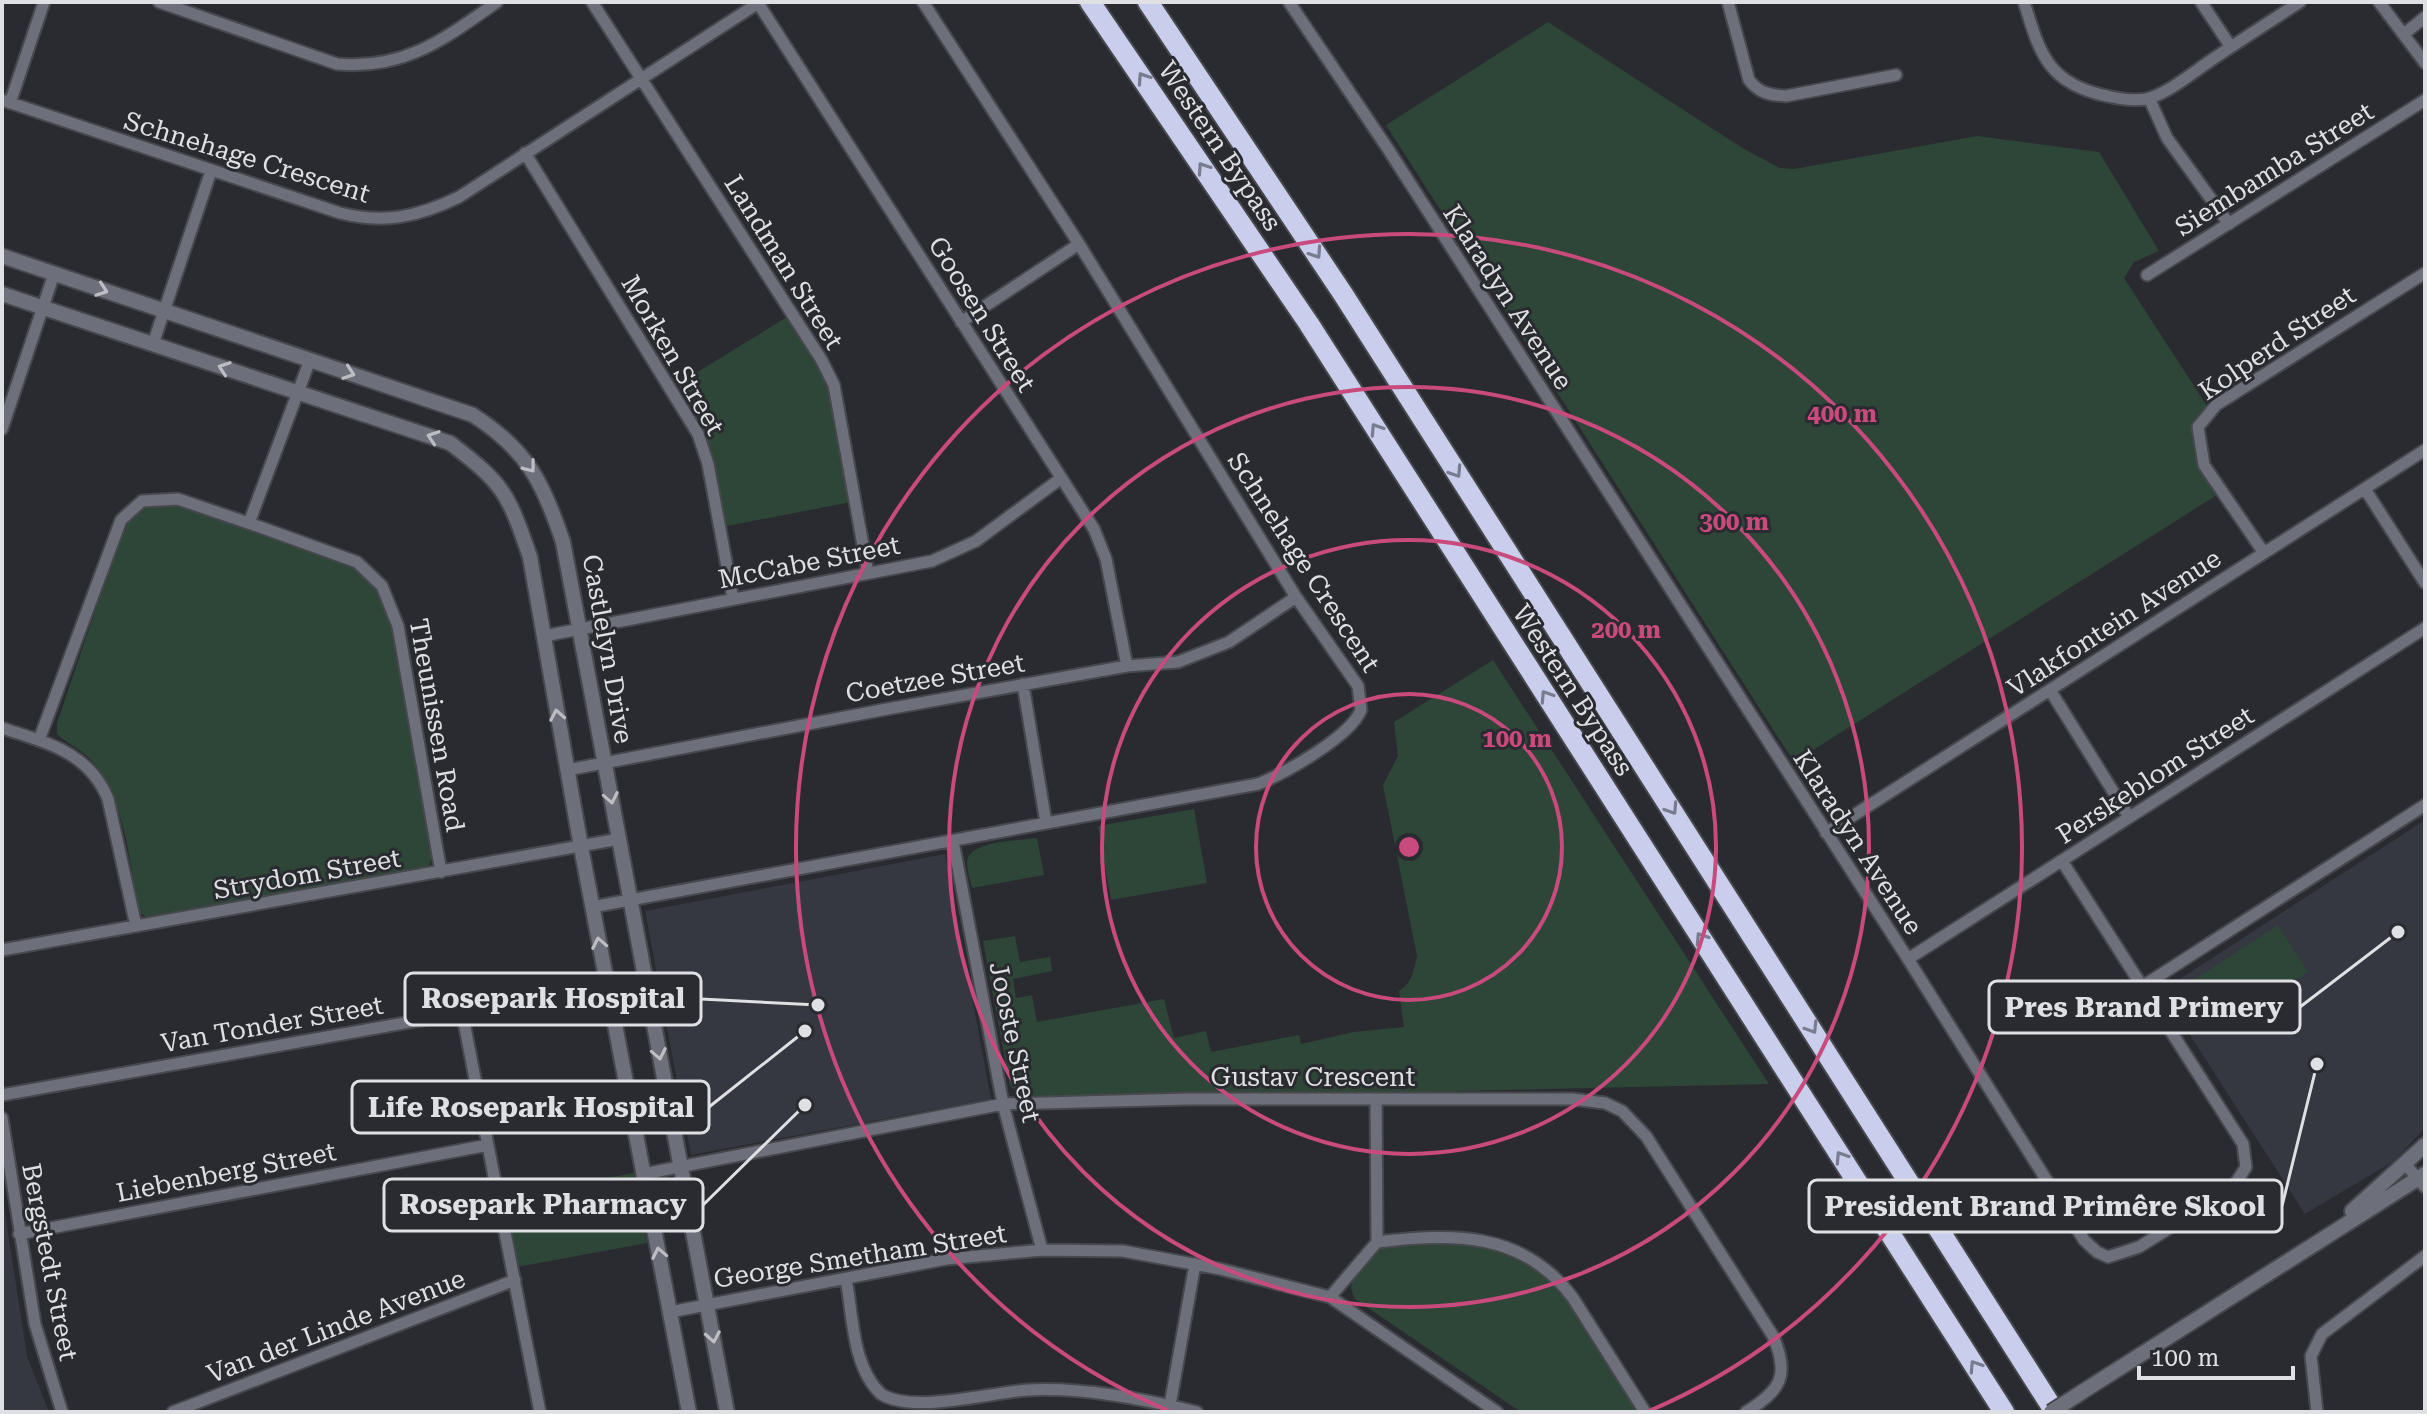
<svg xmlns="http://www.w3.org/2000/svg" width="2427" height="1414" viewBox="0 0 2427 1414" font-family="'Roboto Serif',serif">
<rect width="100%" height="100%" fill="#2a2b30"/>
<!-- built -->
<path fill="#353741" d="M2425,820V1128L2394,1161L2305,1214L2168,1001L2178,980Z
M945,854L991,1099L691,1155L645,911Z
M2,1193L27,1356L49,1412H2Z"/>
<!-- green -->
<path fill="#2e4637" d="M1548,22L1744,149L1780,168L1794,169L1977,136L2099,152L2159,251L2134,262L2124,278L2207,406C2181,436 2203,465 2220,493L1794,762L1386,125Z
M787,317L829,387L851,502L727,526L705,430L678,384Z
M176,504L358,566L376,581L395,628L432,852L430,864L421,870L151,921L138,911C130,860 125,802 92,761C82,749 67,744 57,734V723L125,523L144,506Z
M1493,660L1769,1084L1028,1101L1010,1086L983,941L1015,936L1020,962L1050,957L1052,971L1013,979L1016,998L1032,995L1037,1022L1164,999L1174,1038L1206,1031L1211,1052L1299,1035L1301,1044L1354,1032L1404,1027L1399,991C1412,983 1414,970 1417,956L1383,785L1398,756L1394,722Z
M1194,809L1207,883L1111,900L1098,826Z
M1037,838L1044,875L972,888C970,880 967,870 967,862C969,840 1020,841 1037,838Z
M2278,925L2308,972L2216,1031L2186,985Z
M634,1173L647,1243L517,1267L504,1197Z
M1456,1241L1516,1251L1562,1288L1643,1412H1521L1355,1299C1342,1275 1366,1261 1381,1245Z"/>
<g fill="none" stroke-linecap="round" stroke-linejoin="round">
<defs>
<path id="minor" d="M159,2L337,64C405,70 444,39 497,2
M592,2L821,359L834,385L868,573
M1289,2L1388,149L1908,959L2084,1240L2097,1252L2108,1257L2139,1247L2232,1189L2246,1167L2243,1144L2062,861
M1728,2L1749,80C1759,93 1769,95 1786,96L1896,75
M2024,2C2040,54 2048,84 2107,96C2120,99 2137,102 2150,98C2170,91 2190,75 2207,63C2238,42 2269,22 2300,2
M2201,2L2231,47
M2379,2L2425,63
M758,3L1094,529L1106,559L1127,666
M2404,34L2425,17
M2149,98L2167,138L2229,224
M2,100L340,213C384,224 418,217 459,197L760,2
M10,103L44,2
M525,153L698,434L708,464L733,599
M2147,275L2425,100
M961,322L1079,244
M153,344L211,171
M2,429L54,274
M2365,489L2425,583
M249,523L310,360
M2264,553L2204,465L2198,427L2216,405L2425,273
M544,636L932,561L976,541L1060,479
M1023,684L1046,823
M2050,690L2129,817
M2,728C47,743 89,752 108,799L136,926
M39,740L121,520L142,501L178,499L260,527L357,562L382,586L398,626L441,872
M567,770L887,709L1127,666L1178,662L1229,642L1296,597
M1826,833L2425,450
M953,841L1003,1104L1042,1250
M592,907L1258,784C1285,773 1350,737 1361,710L1358,686L1296,597L1079,244L923,2
M2,950L619,839
M1908,959L2425,628
M2143,986L2425,805
M462,1012L540,1412
M2,1095L645,980
M2,1118L35,1324L62,1412
M2406,1165L2425,1187
M643,1174L1003,1104L1187,1099H1572L1605,1103L1622,1111L1646,1136L1773,1336C1790,1376 1781,1390 1746,1412
M19,1234L488,1145
M1377,1242C1453,1233 1523,1231 1573,1298L1645,1412
M846,1279C853,1315 852,1367 881,1394C913,1414 987,1393 1028,1390C1083,1387 1143,1399 1197,1412
M1330,1297L1377,1242L1376,1099
M670,1312L946,1259L1042,1250L1123,1251L1220,1269L1330,1297L1497,1412
M1169,1411L1195,1264
M173,1412L515,1280
M2317,1412L2311,1356L2322,1334L2425,1256"/>
<path id="tertiary" d="M2,256L473,415C527,450 543,482 563,542L727,1412
M2,294L450,443C504,484 508,493 530,557L581,847L689,1412
M2352,1211L2425,1145
M2082,1392L2425,1174"/>
<path id="motorway" d="M1090,2L1309,324L2004,1412
M1148,2L1343,294L2055,1412"/>
</defs>
<!-- minor casing -->
<use href="#minor" stroke="#47484d" stroke-width="15"/>
<!-- tertiary casing -->
<use href="#tertiary" stroke="#47484d" stroke-width="18"/>
<!-- motorway casing -->
<use href="#motorway" stroke="#47484d" stroke-width="24"/>
<!-- minor -->
<use href="#minor" stroke="#6d6f7b" stroke-width="11"/>
<!-- tertiary -->
<use href="#tertiary" stroke="#6d6f7b" stroke-width="14"/>
<!-- motorway -->
<use href="#motorway" stroke="#c8ceeb" stroke-width="20"/>
<defs>
<path id="tertiary-bridge" d="M2051,1412L2082,1392"/>
</defs>
<!-- tertiary-bridge casing -->
<use href="#tertiary-bridge" stroke="#47484d" stroke-width="18" stroke-linecap="butt"/>
<!-- tertiary-bridge -->
<use href="#tertiary-bridge" stroke="#6d6f7b" stroke-width="14"/>
</g>
<!-- one-way arrows -->
<defs><path id="oneway-chevron" d="M-2-3.5L2.5 0L-2 3.5" fill="none" stroke-width="1.6" stroke-linecap="round" stroke-linejoin="round" transform="scale(2)"/></defs>
<g stroke="#797c8e">
<use href="#oneway-chevron" transform="translate(1143 78) rotate(-124)"/>
<use href="#oneway-chevron" transform="translate(1203 168) rotate(-124)"/>
<use href="#oneway-chevron" transform="translate(1316 253) rotate(56)"/>
<use href="#oneway-chevron" transform="translate(1376 429) rotate(-123)"/>
<use href="#oneway-chevron" transform="translate(1456 472) rotate(57)"/>
<use href="#oneway-chevron" transform="translate(1546 696) rotate(-123)"/>
<use href="#oneway-chevron" transform="translate(1672 809) rotate(57)"/>
<use href="#oneway-chevron" transform="translate(1701 938) rotate(-123)"/>
<use href="#oneway-chevron" transform="translate(1812 1028) rotate(58)"/>
<use href="#oneway-chevron" transform="translate(1841 1157) rotate(-123)"/>
<use href="#oneway-chevron" transform="translate(1975 1366) rotate(-123)"/>
</g>
<g stroke="#bdbec4">
<use href="#oneway-chevron" transform="translate(102 290) rotate(19)"/>
<use href="#oneway-chevron" transform="translate(224 368) rotate(-161)"/>
<use href="#oneway-chevron" transform="translate(349 373) rotate(19)"/>
<use href="#oneway-chevron" transform="translate(433 437) rotate(-161)"/>
<use href="#oneway-chevron" transform="translate(530 467) rotate(52)"/>
<use href="#oneway-chevron" transform="translate(557 715) rotate(-100)"/>
<use href="#oneway-chevron" transform="translate(611 798) rotate(79)"/>
<use href="#oneway-chevron" transform="translate(599 943) rotate(-101)"/>
<use href="#oneway-chevron" transform="translate(659 1054) rotate(79)"/>
<use href="#oneway-chevron" transform="translate(659 1253) rotate(-101)"/>
<use href="#oneway-chevron" transform="translate(713 1337) rotate(80)"/>
</g>
<!-- distance rings -->
<g fill="none" stroke="#c94a7d" stroke-width="4">
<circle cx="1409" cy="847" r="153"/>
<circle cx="1409" cy="847" r="307"/>
<circle cx="1409" cy="847" r="460"/>
<path d="M1169 1411A613 613 0 1 1 1649 1411"/>
</g>
<g text-anchor="middle" dominant-baseline="central" stroke-width="6" stroke-linejoin="round" paint-order="stroke">
<!-- street labels -->
<g font-size="26" fill="#dfe0e3" stroke="#2a2b30">
<text transform="translate(1220 146) rotate(56)">Western Bypass</text>
<text transform="translate(247 157) rotate(17)">Schnehage Crescent</text>
<text transform="translate(2274 169) rotate(-32)">Siembamba Street</text>
<text transform="translate(784 262) rotate(58)">Landman Street</text>
<text transform="translate(1508 297) rotate(57)">Klaradyn Avenue</text>
<text transform="translate(982 314) rotate(58)">Goosen Street</text>
<text transform="translate(2277 343) rotate(-34)">Kolperd Street</text>
<text transform="translate(673 355) rotate(60)">Morken Street</text>
<text transform="translate(809 562) rotate(-11)">McCabe Street</text>
<text transform="translate(1304 562) rotate(57)">Schnehage Crescent</text>
<text transform="translate(2114 623) rotate(-33)">Vlakfontein Avenue</text>
<text transform="translate(608 649) rotate(80)">Castlelyn Drive</text>
<text transform="translate(935 678) rotate(-10)">Coetzee Street</text>
<text transform="translate(1573 690) rotate(57)">Western Bypass</text>
<text transform="translate(437 725) rotate(80)">Theunissen Road</text>
<text transform="translate(2155 775) rotate(-33)">Perskeblom Street</text>
<text transform="translate(1858 842) rotate(57)">Klaradyn Avenue</text>
<text transform="translate(307 874) rotate(-10)">Strydom Street</text>
<text transform="translate(272 1024) rotate(-10)">Van Tonder Street</text>
<text transform="translate(1015 1042) rotate(78)">Jooste Street</text>
<text x="1313" y="1077">Gustav Crescent</text>
<text transform="translate(226 1172) rotate(-11)">Liebenberg Street</text>
<text transform="translate(860 1256) rotate(-9)">George Smetham Street</text>
<text transform="translate(50 1262) rotate(79)">Bergstedt Street</text>
<text transform="translate(336 1326) rotate(-21)">Van der Linde Avenue</text>
</g>
</g>
<circle cx="1409" cy="847" r="12" fill="#c94a7d" stroke="#2a2b30" stroke-width="4"/>
<g font-size="24" text-anchor="middle" font-weight="bold" fill="#c94a7d" stroke="#2a2b30" stroke-width="6" stroke-linejoin="round" paint-order="stroke">
<text x="1842" y="422">400 m</text>
<text x="1734" y="530">300 m</text>
<text x="1626" y="638">200 m</text>
<text x="1517" y="747">100 m</text>
</g>
<!-- callouts -->
<path fill="none" stroke="#dfe0e3" stroke-width="3" d="M818 1005L701 999M2398 932L2300 1007M805 1031L709 1107M805 1105L703 1205M2317 1064L2282 1206"/>
<g fill="#dfe0e3" stroke="#2a2b30" stroke-width="3">
<circle cx="818" cy="1005" r="8"/>
<circle cx="2398" cy="932" r="8"/>
<circle cx="805" cy="1031" r="8"/>
<circle cx="805" cy="1105" r="8"/>
<circle cx="2317" cy="1064" r="8"/>
</g>
<g fill="#2a2b30" stroke="#dfe0e3" stroke-width="3">
<rect x="405" y="973" width="296" height="52" rx="8"/>
<rect x="1989" y="981" width="311" height="52" rx="8"/>
<rect x="352" y="1081" width="357" height="52" rx="8"/>
<rect x="384" y="1179" width="319" height="52" rx="8"/>
<rect x="1809" y="1180" width="473" height="52" rx="8"/>
</g>
<g font-size="28" text-anchor="middle" font-weight="bold" fill="#dfe0e3">
<text x="553" y="1008">Rosepark Hospital</text>
<text x="2144" y="1017">Pres Brand Primery</text>
<text x="531" y="1117">Life Rosepark Hospital</text>
<text x="543" y="1214">Rosepark Pharmacy</text>
<text x="2045" y="1216">President Brand Primêre Skool</text>
</g>
<!-- border -->
<rect width="2427" height="1414" fill="none" stroke="#dfe0e3" stroke-width="8"/>
<!-- scale -->
<path d="M2139 1366v12h154v-12" fill="none" stroke="#dfe0e3" stroke-width="4"/>
<text x="2151" y="1366" font-size="24" fill="#dfe0e3" stroke="#2a2b30" stroke-width="6" paint-order="stroke">100 m</text>
</svg>
